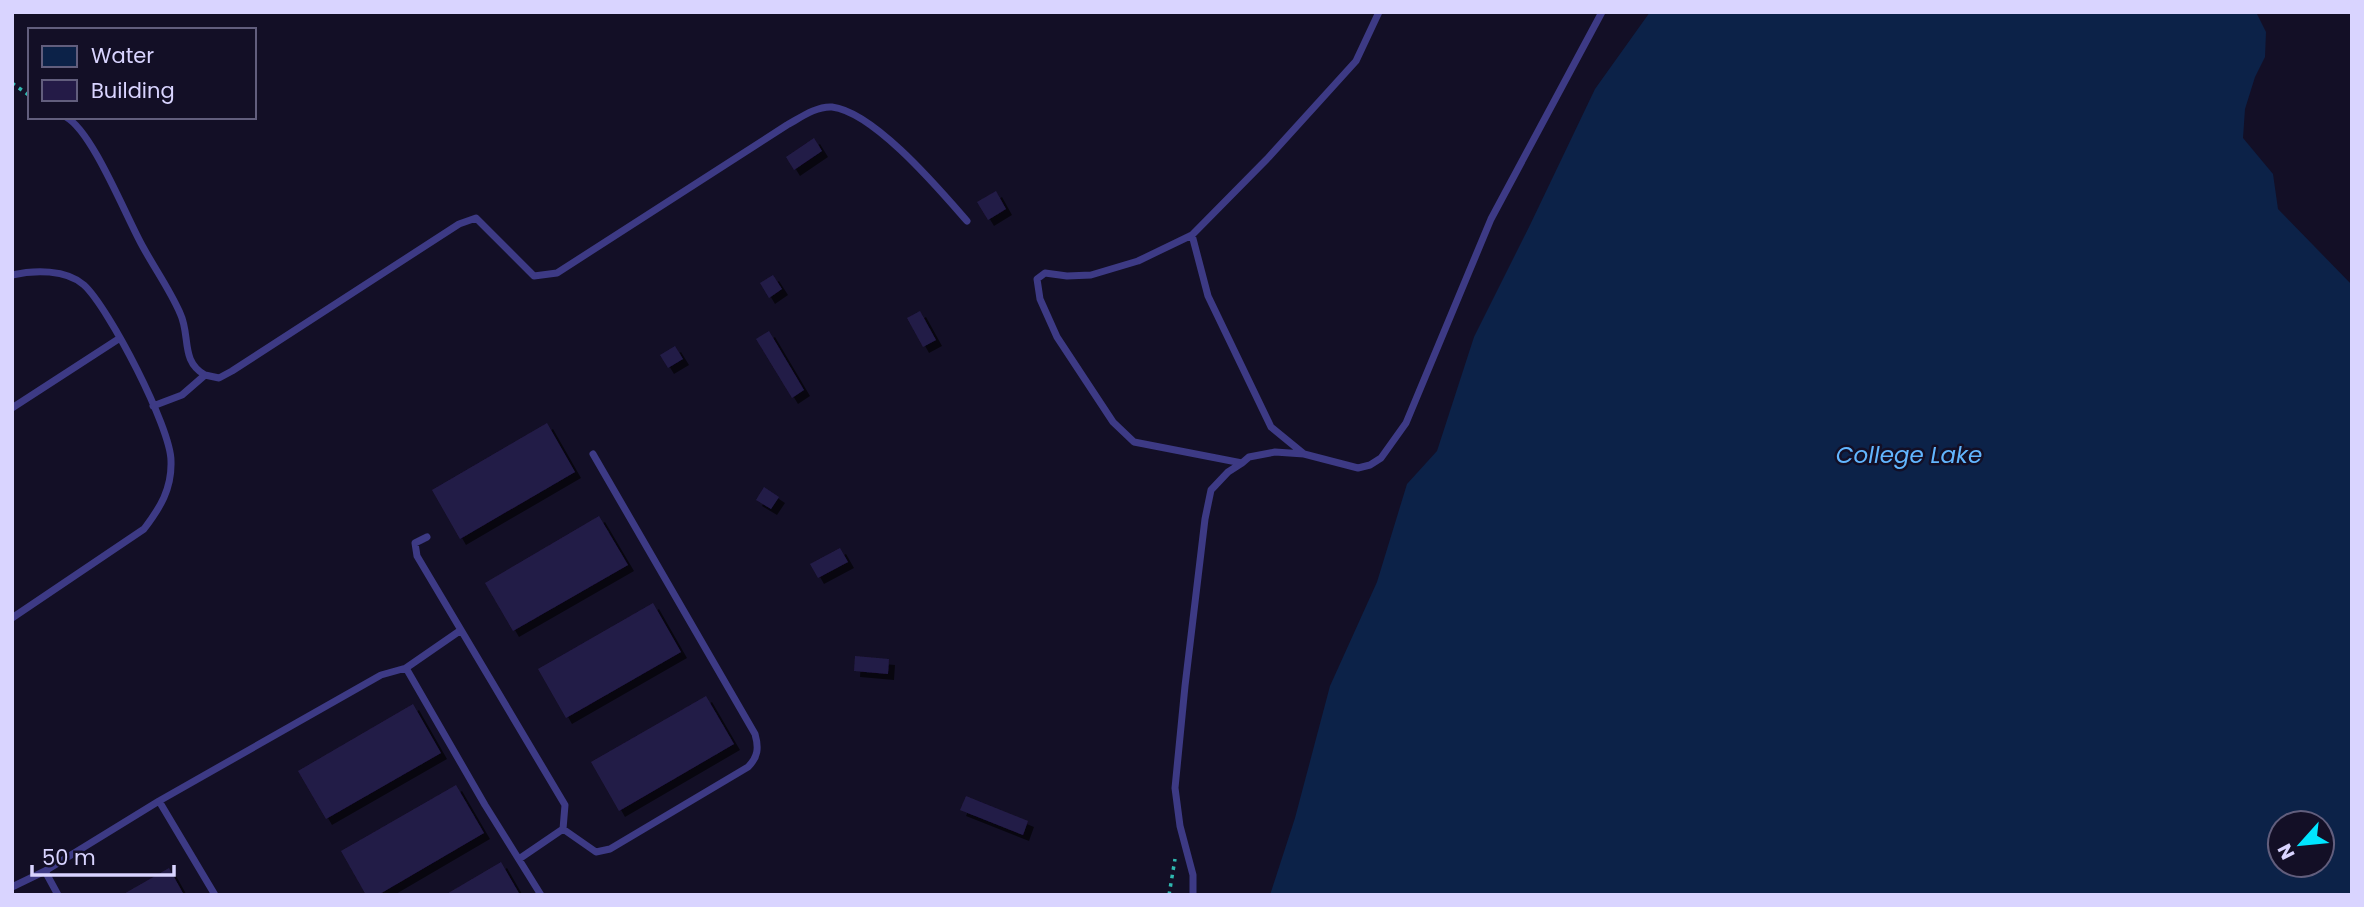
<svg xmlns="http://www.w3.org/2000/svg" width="2364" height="907" viewBox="0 0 2364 907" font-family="Poppins,sans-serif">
<defs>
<filter id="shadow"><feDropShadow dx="6" dy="6" stdDeviation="0" flood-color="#0009"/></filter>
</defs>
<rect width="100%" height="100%" fill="#130f26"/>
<!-- water -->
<path fill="#0c2248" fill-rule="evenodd" d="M1650,12H2256L2266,32L2265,57L2255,77L2245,109L2243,138L2273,174L2278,209L2352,285V895H1270L1295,818L1330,686L1377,582L1407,484L1437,451L1474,337L1530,225L1595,89ZM2280,823H2322V865H2280Z"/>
<!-- building -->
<path fill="#241b47" filter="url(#shadow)" d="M814,138L822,151L794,170L786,157Z
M996,191L1006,209L988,220L977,202Z
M773,275L782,289L769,298L760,283Z
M920,311L936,340L923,347L907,318Z
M769,331L804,390L792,398L756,339Z
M675,346L683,359L668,368L660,355Z
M547,423L575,472L460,539L432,490Z
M764,487L779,497L771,509L756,500Z
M599,516L628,565L513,631L485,583Z
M840,548L848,562L818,578L810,564Z
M653,603L681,652L566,718L538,669Z
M855,656L889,659L888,674L854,671Z
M706,696L734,744L619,811L591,762Z
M413,704L441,753L326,819L298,771Z
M456,785L484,833L378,895H366L341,851Z
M966,796L1028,821L1023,835L960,810Z
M501,862L520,895H445Z
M169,868L184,895H122Z"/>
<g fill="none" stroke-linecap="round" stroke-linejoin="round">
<!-- path -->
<path stroke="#2fb8b0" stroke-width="3.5" stroke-dasharray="3.5 5" stroke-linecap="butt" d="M12,83L30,96
M1169,895L1175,859"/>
<!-- lane -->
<path stroke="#3d3a85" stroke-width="7" d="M1379,12L1356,61L1267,159L1192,235L1138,261L1091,275L1067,276L1045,273L1037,279L1040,299L1057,337L1113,422L1134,442L1242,463L1249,457L1275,452L1304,454L1358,468L1370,465L1381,458L1406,423L1491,219L1602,12
M66,117C93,132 126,217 143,247C155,269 170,290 180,313C191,336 180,361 205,375
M1192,235L1208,296L1271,427L1304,454
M12,275C34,270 66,269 84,285C109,308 171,428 171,461C172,489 160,508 144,529L12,618
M153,406L182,395L205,375L219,378L232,371L459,224L476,218L534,276L557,273L787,125C800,118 816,106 832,107C874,112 939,189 967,221
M12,408L120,338
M427,537L415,543L417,556L565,805L563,829
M406,668L461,630
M159,801L381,675L406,668L485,805L541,895
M519,859L563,829L596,852L610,849L748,767C758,757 759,748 755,734L593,454
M12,887L45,871
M58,895L45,871L159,801L215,895
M1193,895V875L1180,826L1175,788L1185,686L1205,519L1211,490L1228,472L1242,463"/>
</g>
<g text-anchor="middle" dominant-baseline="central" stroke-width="5" stroke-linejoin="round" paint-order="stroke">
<!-- water labels -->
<g font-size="23" font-style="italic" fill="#62b6ff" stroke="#130f26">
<text x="1909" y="455">College Lake</text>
</g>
</g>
<!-- border -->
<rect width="2364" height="907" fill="none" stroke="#d9d4ff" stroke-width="28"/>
<!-- legend -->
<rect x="28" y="28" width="228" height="91" fill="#130f26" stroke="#625e7d" stroke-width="2"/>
<rect x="42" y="46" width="35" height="21" fill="#0c2248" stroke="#625e7d" stroke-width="2"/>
<text x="91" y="63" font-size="21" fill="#d9d4ff">Water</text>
<rect x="42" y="80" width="35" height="21" fill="#241b47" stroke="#625e7d" stroke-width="2"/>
<text x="91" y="98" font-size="21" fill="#d9d4ff">Building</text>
<!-- north arrow -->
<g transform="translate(2301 844) rotate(243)"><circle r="33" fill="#130f26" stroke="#625e7d" stroke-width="2"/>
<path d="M0-5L12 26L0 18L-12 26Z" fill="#00e5ff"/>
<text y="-10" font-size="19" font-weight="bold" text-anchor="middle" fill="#d9d4ff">N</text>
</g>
<!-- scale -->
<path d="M32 865v10h142v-10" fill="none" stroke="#d9d4ff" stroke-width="3.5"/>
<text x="42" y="865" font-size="21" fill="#d9d4ff" stroke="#130f26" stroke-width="5" paint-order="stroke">50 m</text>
</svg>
